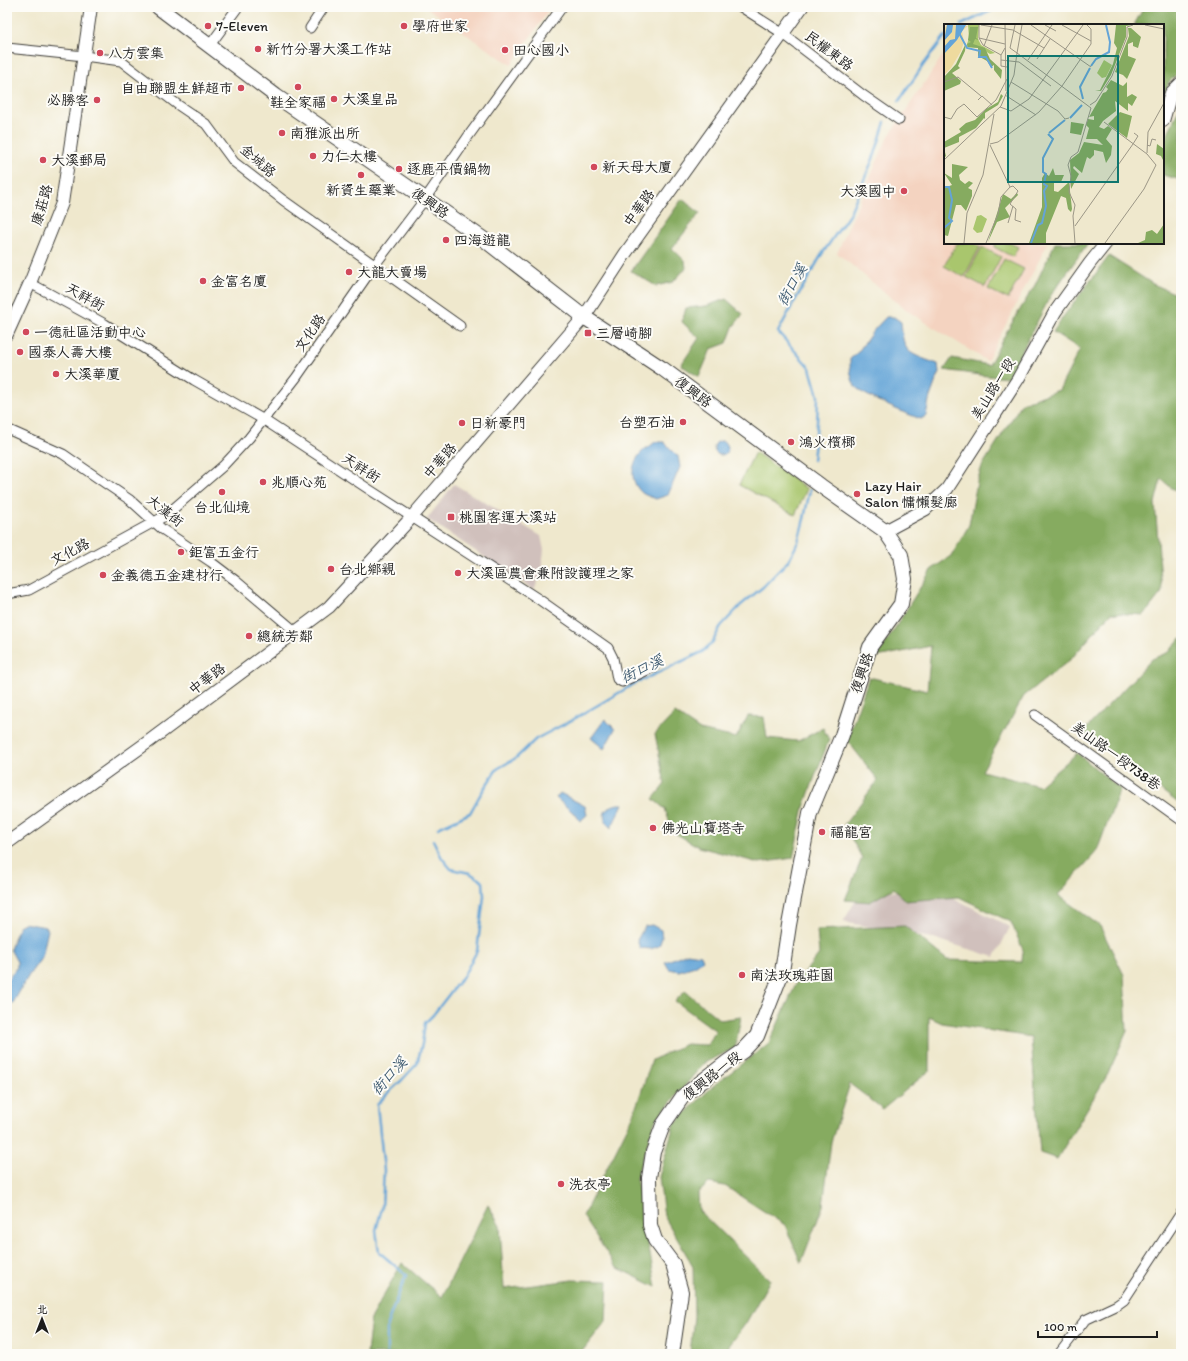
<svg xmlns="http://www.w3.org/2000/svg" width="1188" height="1361" viewBox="0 0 1188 1361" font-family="Itim,'LXGW WenKai TC',sans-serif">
<rect width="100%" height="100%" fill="#fdfcf7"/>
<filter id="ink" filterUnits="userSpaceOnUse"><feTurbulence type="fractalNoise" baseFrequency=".025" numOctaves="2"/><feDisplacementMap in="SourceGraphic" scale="8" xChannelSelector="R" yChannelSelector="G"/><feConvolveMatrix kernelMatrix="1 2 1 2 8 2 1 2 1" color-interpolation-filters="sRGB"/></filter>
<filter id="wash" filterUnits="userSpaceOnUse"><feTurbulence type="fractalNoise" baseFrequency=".012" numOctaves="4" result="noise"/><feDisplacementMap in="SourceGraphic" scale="16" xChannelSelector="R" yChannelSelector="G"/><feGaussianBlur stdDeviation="0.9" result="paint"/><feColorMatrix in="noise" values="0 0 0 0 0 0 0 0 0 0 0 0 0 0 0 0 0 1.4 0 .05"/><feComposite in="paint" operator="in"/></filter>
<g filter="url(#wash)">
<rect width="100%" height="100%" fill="#efe8cd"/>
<!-- built -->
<path fill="#f4d3c0" d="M426,7H551L511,65Z
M945,52V243H1048L987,361L906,310L837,253L887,139Z"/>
<!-- industrial -->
<path fill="#d0c0bc" d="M454,484L541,536L544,550L541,574L534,590L427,519Z
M862,890L944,893L1010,927L995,957L932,938L843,922Z"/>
<!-- green -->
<path fill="#a9c66d" stroke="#627144" d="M957,243H973L980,247L964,277L944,266Z
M996,243H1010L1018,247L1013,257L994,247Z
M982,247L1001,257L985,287L966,277Z
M1004,259L1024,269L1008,299L988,289Z
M755,452L807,489L795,515L739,485Z"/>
<!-- forest -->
<path fill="#86ab60" stroke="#51643e" d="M1144,7H1181V70L1169,82L1163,97V25H1134Z
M1181,104V180L1163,175V145Z
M682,199L700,213L672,248L685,261L686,268L673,282L656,286L631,271Z
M1055,243H1088L1051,295L1008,378L987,376L944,370L952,358L989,365L1007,331L1035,285Z
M1109,256L1153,284L1181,296V496L1161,479L1155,503L1162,592L1144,615L1111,613L1071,659L1024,696L982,771L1039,786L1077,753L1120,789L1097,851L1058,895L1100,926L1124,975L1127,1031L1108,1074L1057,1159L1040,1153L1031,1037L942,1023L929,1017V1071L883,1109L850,1084L831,1142L823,1206L801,1263L785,1225L725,1186L709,1183L698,1193L699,1211L770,1280L746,1323L723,1354H690L694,1316L693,1266L664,1216L659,1177L674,1124L713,1086L769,1043L797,982L819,954L817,930L905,926L947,960L1022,962L1023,950L1011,922L959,897L905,901L894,888L870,902L845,900L862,858L844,825L878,780L847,740L869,677L927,691L931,646L877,657L931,570L952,555L969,525L977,482L982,466L1022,403L1059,390L1080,349L1053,332L1063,317Z
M726,299L743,314L733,327L727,343L711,349L699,377L681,365L699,338L682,322L686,308L706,306Z
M1181,637V805L1083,732L1152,659L1169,652Z
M675,713L700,730L736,738L748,716L764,717L767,738L798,741L823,728L829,740L814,779L804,807L793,858L759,863L699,847L673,832L665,809L653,799L665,784L655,734Z
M685,991L720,1020L741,1017L735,1048L704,1063L655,1121L636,1178L656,1287L616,1267L583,1216L633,1116L652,1060L686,1044L707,1045L716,1031L675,1001Z
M488,1205L500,1226L504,1289L572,1280L608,1281L606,1321L580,1354H518L501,1350L500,1354H367L371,1317L402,1263L442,1297Z"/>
<!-- water -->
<path fill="#64a4d7" stroke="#40607a" d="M886,317H894L901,322C902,331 902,343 908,350C913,356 930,361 938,364L939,372L929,400L926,416L921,419C907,414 862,396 855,386C850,377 850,368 850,359L858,352L873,331Z
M714 448a7 7 0 1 1 14 0a7 7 0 1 1-14 0Z
M655,442H664L678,456L680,467L668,495L656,499C652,497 646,496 642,493C628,480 631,461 645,449C648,447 652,445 655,442Z
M605,719L615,729L604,749L591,738Z
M560,793L585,806L587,815L580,821L576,815L556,798Z
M618,804H623L611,828C599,817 604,807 618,804Z
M24,923L46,927L48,930L42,957L29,975L13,1003L9,1005L7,1003V980L17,967V962L10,949L19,926Z
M652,925L661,930L662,938L659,946L651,949L640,948L637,940L645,926Z
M687,953L701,955L703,960L695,966L679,971L669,969L665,962Z"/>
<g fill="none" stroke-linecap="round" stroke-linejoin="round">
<!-- stream -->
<path stroke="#64a4d7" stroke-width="2.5" d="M961,25L999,7
M899,101L924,64L945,36
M813,460L817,423L818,396L810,368L778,332L793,304L822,254L849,215L875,154L885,122
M438,828L470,813L480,795L497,769L516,758L536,739L574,719L634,684L702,652L712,643L721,626L741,605L763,587L789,560L798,542L804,519L810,490
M387,1354V1324L406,1275L379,1252L376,1230L382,1208L384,1170L377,1105L387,1094L402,1080L417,1064L422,1044L425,1023L433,1015L464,975L477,951L484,896L483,882L470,873L451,869L442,858L433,840"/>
</g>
</g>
<g filter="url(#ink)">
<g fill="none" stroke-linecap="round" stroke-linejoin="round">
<defs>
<path id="street" d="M741,7L782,33L863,95L899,120
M310,28L324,7
M210,45L238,7
M7,48L84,56L121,61L178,105L206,124L234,162L283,200L460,326
M30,283L105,324L194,380L264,420L370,490L537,598L608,648L613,658L617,679L622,682L654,667
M7,429L63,454L105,483L130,500L162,529L211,562L236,581L296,632
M7,594L29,590L165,516L223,466L249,438L296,378L374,266L425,199L467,138L562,7
M1035,715L1181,820
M1059,1354L1085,1320L1117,1305L1124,1300L1181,1213"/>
<path id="secondary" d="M1163,121L1171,93L1181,83
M7,334L30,283L62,203L91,7
M885,531L926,509L947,489L1018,379L1055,312L1090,263L1106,243
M7,843L148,742L329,607L412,517L584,317L625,254L802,7"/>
<path id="primary" d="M158,7L276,96L482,238L584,317L663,369L821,486L885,531L901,555L905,579L901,604L870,647L842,735L810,813L789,925L782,972L757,1036L743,1051L727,1062L683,1096L663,1125L653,1152L649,1178L650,1225L655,1240L673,1264L681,1292L672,1354"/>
</defs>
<!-- street casing -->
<use href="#street" stroke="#3c3b37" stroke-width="11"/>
<!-- secondary casing -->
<use href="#secondary" stroke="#3c3b37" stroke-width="14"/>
<!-- primary casing -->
<use href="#primary" stroke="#3c3b37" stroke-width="16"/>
<!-- street -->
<use href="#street" stroke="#fff" stroke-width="9"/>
<!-- secondary -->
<use href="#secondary" stroke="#fff" stroke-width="12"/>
<!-- primary -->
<use href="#primary" stroke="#fff" stroke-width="14"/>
</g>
</g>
<!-- markers -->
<g fill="#d1495b" stroke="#fdfcf7" stroke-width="1.5">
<circle cx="208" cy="26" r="4"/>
<circle cx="404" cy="26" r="4"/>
<circle cx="258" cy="49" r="4"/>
<circle cx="505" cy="50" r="4"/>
<circle cx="100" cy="53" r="4"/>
<circle cx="298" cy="87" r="4"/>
<circle cx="241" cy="88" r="4"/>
<circle cx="334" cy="99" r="4"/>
<circle cx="97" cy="100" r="4"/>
<circle cx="282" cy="133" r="4"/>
<circle cx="313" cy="156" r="4"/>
<circle cx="43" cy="160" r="4"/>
<circle cx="594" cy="167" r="4"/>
<circle cx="399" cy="169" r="4"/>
<circle cx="361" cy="175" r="4"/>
<circle cx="904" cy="191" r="4"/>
<circle cx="446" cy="240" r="4"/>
<circle cx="349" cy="272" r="4"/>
<circle cx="203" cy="281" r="4"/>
<circle cx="26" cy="332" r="4"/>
<rect x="584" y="329" width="8" height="8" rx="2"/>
<circle cx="20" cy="352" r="4"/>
<circle cx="56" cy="374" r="4"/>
<circle cx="683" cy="422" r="4"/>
<circle cx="462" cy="423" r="4"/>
<circle cx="791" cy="442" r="4"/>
<circle cx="263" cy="482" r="4"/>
<circle cx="222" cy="492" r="4"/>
<circle cx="857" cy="494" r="4"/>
<rect x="447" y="513" width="8" height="8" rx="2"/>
<circle cx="181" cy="552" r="4"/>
<circle cx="331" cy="569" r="4"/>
<circle cx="458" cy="573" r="4"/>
<circle cx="103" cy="575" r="4"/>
<circle cx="249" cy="636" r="4"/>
<circle cx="653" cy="828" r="4"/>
<circle cx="822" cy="832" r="4"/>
<circle cx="742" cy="975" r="4"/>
<circle cx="561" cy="1184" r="4"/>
</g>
<g text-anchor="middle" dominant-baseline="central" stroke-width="4" stroke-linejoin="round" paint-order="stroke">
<!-- poi labels -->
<g font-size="14" fill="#1c1c1c" stroke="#fdfcf7" text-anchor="start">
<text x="216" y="26">7-Eleven</text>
<text x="412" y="26">學府世家</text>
<text x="266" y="49">新竹分署大溪工作站</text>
<text x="513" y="50">田心國小</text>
<text x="108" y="53">八方雲集</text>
<text x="233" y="88" text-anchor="end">自由聯盟生鮮超市</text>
<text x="342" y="99">大溪皇品</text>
<text x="89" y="100" text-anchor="end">必勝客</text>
<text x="298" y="102" text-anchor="middle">鞋全家福</text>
<text x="290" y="133">南雅派出所</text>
<text x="321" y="156">力仁大樓</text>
<text x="51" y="160">大溪郵局</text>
<text x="602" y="167">新天母大廈</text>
<text x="407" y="169">逐鹿平價鍋物</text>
<text x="361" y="190" text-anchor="middle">新資生藥業</text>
<text x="896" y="191" text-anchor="end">大溪國中</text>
<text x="454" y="240">四海遊龍</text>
<text x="357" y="272">大龍大賣場</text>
<text x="211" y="281">金富名廈</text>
<text x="34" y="332">一德社區活動中心</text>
<text x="596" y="333">三層崎腳</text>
<text x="28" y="352">國泰人壽大樓</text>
<text x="64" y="374">大溪華廈</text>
<text x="675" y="422" text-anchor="end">台塑石油</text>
<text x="470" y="423">日新豪門</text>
<text x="799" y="442">鴻火檳榔</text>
<text x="271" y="482">兆順心苑</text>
<text x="865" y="486">Lazy Hair<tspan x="865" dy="16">Salon 慵懶髮廊</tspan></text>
<text x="222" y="507" text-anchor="middle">台北仙境</text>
<text x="459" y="517">桃園客運大溪站</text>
<text x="189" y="552">鉅富五金行</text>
<text x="339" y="569">台北鄉親</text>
<text x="466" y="573">大溪區農會兼附設護理之家</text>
<text x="111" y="575">金義德五金建材行</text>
<text x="257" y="636">總統芳鄰</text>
<text x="661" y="828">佛光山寶塔寺</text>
<text x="830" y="832">福龍宮</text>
<text x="750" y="975">南法玫瑰莊園</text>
<text x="569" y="1184">洗衣亭</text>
</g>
<!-- street labels -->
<g font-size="14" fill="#1c1c1c" stroke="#fdfcf7">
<text transform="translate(829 51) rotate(37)">民權東路</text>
<text transform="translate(258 161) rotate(41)">金城路</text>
<text transform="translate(430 203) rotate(35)">復興路</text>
<text transform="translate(42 205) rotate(-73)">康莊路</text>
<text transform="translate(639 208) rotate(-54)">中華路</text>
<text transform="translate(85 297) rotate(29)">天祥街</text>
<text transform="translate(310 333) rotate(-55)">文化路</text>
<text transform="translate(993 389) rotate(-58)">美山路一段</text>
<text transform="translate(693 392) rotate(37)">復興路</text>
<text transform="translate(440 461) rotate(-49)">中華路</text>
<text transform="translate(361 468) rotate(33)">天祥街</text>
<text transform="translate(165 511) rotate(38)">大漢街</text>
<text transform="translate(70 552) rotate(-28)">文化路</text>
<text transform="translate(862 673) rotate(-72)">復興路</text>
<text transform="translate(207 679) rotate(-37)">中華路</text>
<text transform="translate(1116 756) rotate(36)">美山路一段738巷</text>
<text transform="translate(712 1076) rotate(-38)">復興路一段</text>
</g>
<!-- water labels -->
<g font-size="15" font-style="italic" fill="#3c5970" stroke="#fdfcf7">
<text transform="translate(792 285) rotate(-61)">街口溪</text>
<text transform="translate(642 669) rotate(-26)">街口溪</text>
<text transform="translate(389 1076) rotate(-48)">街口溪</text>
</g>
</g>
<!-- overview -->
<g transform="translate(944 24)">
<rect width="220" height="220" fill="#efe8cd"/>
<path d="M24,1H35L34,15L37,21L51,29L46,30L36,24L22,23L25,14ZM160,36L168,41L162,53L158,54L153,49ZM37,191L43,195L38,208L33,209L29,205L33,192Z" fill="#a9c66d"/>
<path d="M172,1H187L182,2V13L167,51L157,67L151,66H156L169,40L173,24L170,19ZM26,3H34L32,14L35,16L31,15L29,20L41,24L46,35L58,46L57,55L50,46V41L47,43L43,37L34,32V24L24,23L23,20L27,18L24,16ZM184,4H187L197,13L194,24L189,22V18L184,20V32L192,35L183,55L179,51L171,48L185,12ZM22,19L21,27L14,42L16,44L8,49L17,57L16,60L0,67V53L12,40ZM167,56L179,62L183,58V73L188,70L193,73L188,82L184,79V87L171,77L172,87L159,97L155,103L160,105L164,102L168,105L162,115L168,122L167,131L162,139L159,128L150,126V131L146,135L143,133L138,149L130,142L129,144L135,150L127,165L126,136L135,129L140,118L159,121L153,115H142L145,104L142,101L144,95L150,96V92L145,93L159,69L162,68L164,65L162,63ZM57,70L59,72L54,81L41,89V95L40,94L32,104L15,113V118L0,124L2,132L0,134V118L17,108L15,105L22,99L31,96L42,85L54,78ZM176,88L188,92L183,114L164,100ZM127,98L140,100L137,111L126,109ZM213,120L220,125V138L217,132L212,130ZM8,140L24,143L15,151L16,156L21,160L25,157L29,159L24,164L28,166V172L22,187L17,181H12L4,212L0,211V164L8,161L0,149L8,154ZM109,144L111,151H120L117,158L110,157V167L114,168L125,158L128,185L127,188L124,185L122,174L117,172L102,209V219H85L98,183V154L101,149L105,152ZM73,169L74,171L61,184L66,193L53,198L44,218L59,170L67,175ZM220,200V219H194L201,216L202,208L208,206L213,210Z" fill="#86ab60"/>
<path d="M3,1L24,2L18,7L20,18L17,27L7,44L0,51V5Z" fill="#eeda9e"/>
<path d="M3,1H9L8,8L0,17ZM12,1H22L13,16L0,30V23L6,16L11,15Z" fill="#64a4d7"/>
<path fill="none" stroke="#64a4d7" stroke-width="2" d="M15,9L23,24L36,27L35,33H42L48,44M147,42L152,35L165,28L166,18L162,1M139,75L136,63L146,44M126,94L138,81M105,109L121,96M0,163H5L8,176L5,194L8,197L0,204M87,219L94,201L98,199L102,182L100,167L103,162L100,160L102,150L99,148V134L109,115L104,110"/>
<path fill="none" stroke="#9b9686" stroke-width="1" d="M35,1V14L39,21L57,31M37,1L69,6L100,24M61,1L62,67M78,1L73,29L147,84L134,128L127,133L124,141L127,152L125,168L131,181L129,192L131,219M87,1L147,43M101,1L112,7M118,1L147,17M201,1L220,5M35,14L61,20M40,22L48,1M61,24L57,31V42L63,43M66,24L71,1M93,35L106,15M57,36L75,38L107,62M84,36L108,1M0,58L14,53L37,72M67,58L114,87L121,95L125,94M61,71L92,91M34,76L38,72L48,81M146,81L152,77L168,52L183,13V3L189,1M56,83L67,87L85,75L139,1M0,93L7,95L13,85L20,80L33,93L52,76L63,55M160,98L203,130L212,141L200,165L161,219M46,120L54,118L95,88L118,62L147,20V5L143,1M203,121L206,122L208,115L212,116M203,129L204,108L220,79M0,136L57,82L70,51L73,29L66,24M66,163L69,162L74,167L66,180L72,185L71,196L77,198M64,199L69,182M131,202L189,120L194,112L190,109M20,219L23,189L39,151L50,90M42,219L54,190L57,173L66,163L46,121"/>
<path fill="#0f766e" fill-opacity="0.15" stroke="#0f766e" stroke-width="2" d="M64,32H174V158H64Z"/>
<rect width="220" height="220" fill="none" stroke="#1c1c1c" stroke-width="2"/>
</g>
<!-- margin -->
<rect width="1188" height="1361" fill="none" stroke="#fdfcf7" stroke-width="24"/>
<!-- north arrow -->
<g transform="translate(42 1319)" stroke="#fdfcf7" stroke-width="3" paint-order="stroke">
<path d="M0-3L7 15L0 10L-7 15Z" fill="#1c1c1c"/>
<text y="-6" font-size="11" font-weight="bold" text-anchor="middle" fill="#1c1c1c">北</text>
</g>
<!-- scale -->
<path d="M1038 1331v6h119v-6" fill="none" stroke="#1c1c1c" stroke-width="2"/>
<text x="1044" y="1331" font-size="12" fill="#1c1c1c" stroke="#fdfcf7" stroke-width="3" paint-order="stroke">100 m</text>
</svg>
